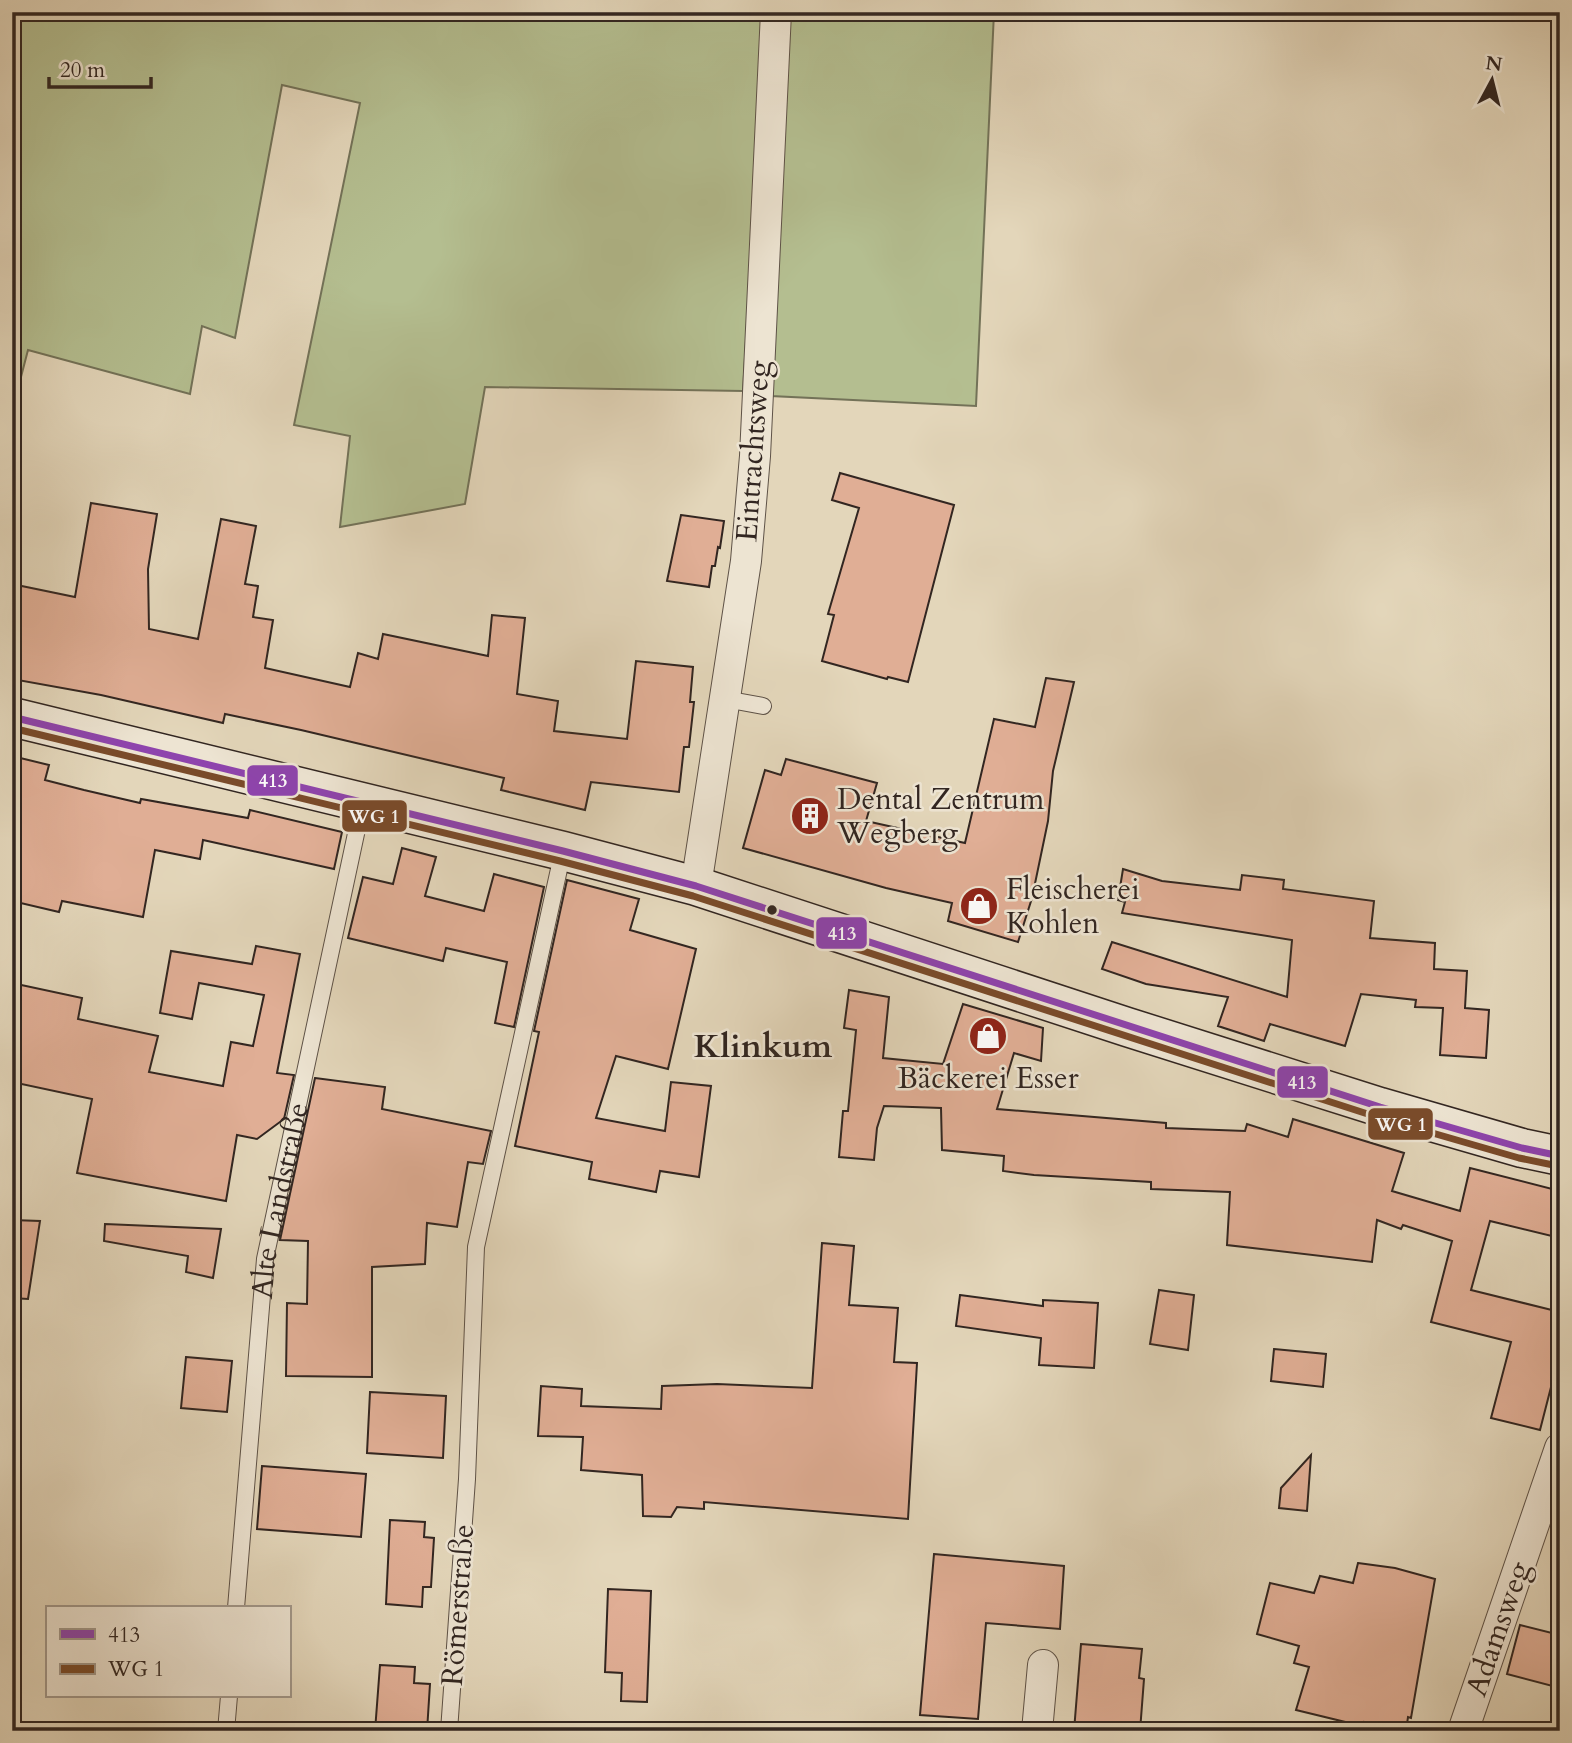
<svg xmlns="http://www.w3.org/2000/svg" width="1572" height="1743" viewBox="0 0 1572 1743" font-family="Cardo,serif">
<rect width="100%" height="100%" fill="#e3d6ba"/>
<filter id="stains"><feTurbulence type="fractalNoise" baseFrequency=".00286" numOctaves="4"/><feColorMatrix values="0 0 0 0 .2 0 0 0 0 .09 0 0 0 0 .02 0 0 0 .5 -.17"/></filter>
<radialGradient id="worn" r=".72"><stop offset=".6" stop-color="#630" stop-opacity="0"/><stop offset="1" stop-color="#630" stop-opacity=".3"/></radialGradient>
<!-- green -->
<path fill="#b4be90" stroke="#737258" stroke-width="2" d="M12,12H766L743,391L485,387L465,504L340,527L350,436L294,425L360,103L282,85L235,338L202,326L190,394L28,350L15,400H12Z
M787,12H994L976,406L771,396Z"/>
<!-- building -->
<path fill="#e0ae95" stroke="#322621" stroke-width="2" d="M840,473L954,505L908,682L888,677L887,679L822,661L834,615L828,614L859,508L832,500Z
M91,503L157,514L148,569L149,629L198,639L221,519L256,526L245,584L258,586L253,617L273,620L265,668L350,687L358,653L378,659L383,634L488,656L492,615L525,618L517,694L558,701L554,731L627,739L636,661L693,667L690,702H694L689,747H684L679,792L591,782L585,810L501,790L504,778L301,730L225,714L223,723L101,695L12,679V584L75,597Z
M681,515L724,521L720,548L718,547L715,566H712L709,587L667,581Z
M1046,678L1074,682L1053,771L1048,821L1032,898L1018,942L948,921L952,903L886,888L743,848L765,770L781,775L786,759L877,783L866,821L965,843L994,719L1035,727Z
M12,756L49,765L45,780L84,790L140,803L141,799L248,818L250,810L342,832L334,869L203,840L200,859L155,850L143,917L62,901L59,912L12,901Z
M402,848L436,857L425,896L484,911L494,874L544,887L514,1027L495,1023L507,962L446,948L443,961L348,938L363,877L393,884Z
M1123,869L1162,881L1240,890L1242,875L1284,880L1283,889L1374,901L1370,938L1435,943L1434,969L1467,971L1465,1008L1489,1010L1486,1058L1440,1055L1443,1008L1415,1007L1416,1000L1361,994L1345,1046L1270,1024L1264,1041L1218,1026L1228,997L1146,984L1102,969L1112,942L1287,997L1292,940L1122,913L1125,902L1118,900Z
M567,880L639,899L630,930L696,949L668,1069L616,1056L596,1118L665,1131L671,1082L711,1086L699,1177L660,1171L656,1192L589,1179L592,1162L515,1146L539,1032L534,1031Z
M256,946L300,954L277,1073L294,1075L284,1119L257,1139L237,1135L226,1201L77,1173L92,1099L12,1082V983L82,998L78,1019L158,1036L149,1072L223,1086L231,1042L253,1046L264,995L199,983L192,1019L160,1013L171,951L252,964Z
M849,990L889,997L883,1058L943,1064L963,1004L1043,1028L1041,1061L1014,1053L997,1109L1166,1123V1128L1245,1131L1247,1124L1288,1137L1293,1119L1404,1153L1392,1191L1460,1211L1470,1168L1560,1191V1238L1490,1221L1471,1290L1560,1312V1352L1540,1430L1491,1418L1511,1342L1431,1322L1452,1241L1403,1225L1401,1229L1377,1220L1372,1262L1227,1245L1230,1192L1151,1189V1182L1034,1175L1003,1171L1004,1156L942,1150L941,1108L884,1106L877,1128L874,1160L839,1157L843,1111H848L856,1030L844,1028Z
M315,1078L385,1087L382,1109L491,1131L483,1164L468,1162L457,1227L427,1223L425,1264L372,1267V1377L286,1376L287,1303L307,1304L308,1241L280,1240Z
M12,1220L40,1221L28,1299L12,1298Z
M105,1224L221,1229L213,1278L186,1272L188,1256L104,1241Z
M822,1243L854,1246L849,1305L898,1308L894,1362L917,1363L908,1519L704,1502V1509L677,1507L671,1517L643,1516L642,1475L581,1470L583,1437L538,1436L541,1386L582,1389L581,1406L661,1409L662,1386L717,1384L812,1388Z
M1159,1290L1194,1295L1188,1350L1150,1344Z
M960,1295L1043,1306V1300L1098,1303L1094,1368L1039,1365L1041,1338L956,1326Z
M1274,1349L1326,1354L1323,1387L1271,1381Z
M186,1357L232,1361L227,1412L181,1408Z
M370,1392L446,1396L443,1458L367,1453Z
M1311,1455L1307,1511L1279,1508L1281,1488Z
M262,1466L366,1474L361,1537L257,1529Z
M390,1520L425,1522L424,1537L434,1538L431,1587H423L422,1607L386,1604Z
M934,1554L1064,1566L1060,1629L986,1623L978,1719L920,1715Z
M1358,1563L1395,1568L1435,1579L1411,1718L1408,1717L1406,1731L1364,1722L1362,1726L1296,1710L1309,1667L1294,1663L1299,1646L1257,1634L1270,1583L1314,1593L1320,1576L1353,1583Z
M608,1589L651,1591L647,1702L621,1701L622,1673L605,1672Z
M1520,1625L1560,1635V1688L1507,1674Z
M1081,1644L1142,1649L1139,1678L1144,1679L1140,1731H1074Z
M380,1665L415,1667L414,1683L430,1684L427,1731H375Z"/>
<g fill="none" stroke-linecap="round" stroke-linejoin="round">
<defs>
<g id="lane">
<path d="M725,699L763,706"/>
<path id="s1" d="M236,1608L265,1259L363,801"/>
<path d="M226,1731L229,1696"/>
<path d="M449,1731L467,1479L476,1247L563,851"/>
</g>
<path id="street" d="M696,886L746,561L755,456L776,12
M1037,1731L1043,1665
M1463,1731L1560,1448"/>
<path id="secondary" d="M12,717L563,851L696,886L1127,1027L1380,1107L1522,1148L1560,1156"/>
</defs>
<!-- lane casing -->
<use href="#lane" stroke="#5e5247" stroke-width="18"/>
<!-- street casing -->
<use href="#street" stroke="#5e5247" stroke-width="32"/>
<!-- secondary casing -->
<use href="#secondary" stroke="#322621" stroke-width="41"/>
<!-- lane -->
<use href="#lane" stroke="#ede4d2" stroke-width="16"/>
<!-- street -->
<use href="#street" stroke="#ede4d2" stroke-width="30"/>
<!-- secondary -->
<use href="#secondary" stroke="#ede4d2" stroke-width="38"/>
<defs>
<path id="bus-1" d="M12,717L563,851L696,886L1380,1107L1522,1148L1560,1156"/>
<path id="bus-2" d="M12,728L560,861L693,896L1377,1117L1519,1158L1558,1166"/>
</defs>
<!-- bus-1 casing -->
<use href="#bus-1" stroke="#ede4d2" stroke-width="12"/>
<!-- bus-2 casing -->
<use href="#bus-2" stroke="#ede4d2" stroke-width="12"/>
<!-- bus-1 -->
<use href="#bus-1" stroke="#8e44ad" stroke-width="7"/>
<!-- bus-2 -->
<use href="#bus-2" stroke="#7a4b2a" stroke-width="7"/>
</g>
<!-- icons -->
<defs>
<symbol id="building-disc" viewBox="-11 -11 22 22"><circle r="9.5" fill="#8f2418" stroke="#ede4d2"/><path d="M-4-6H4V6H1V3H-1V6H-4ZM-2.5-4.3h1.7v1.8h-1.7ZM.8-4.3h1.7v1.8H.8ZM-2.5-1h1.7V.8h-1.7ZM.8-1h1.7V.8H.8Z" fill="#fff"/></symbol>
<symbol id="shop-disc" viewBox="-11 -11 22 22"><circle r="9.5" fill="#8f2418" stroke="#ede4d2"/><path d="M-5-2.5h2.3a2.7 3.5 0 0 1 5.4 0H5L5.5 6h-11ZM-1.5-2.5h3a1.5 2.3 0 0 0-3 0Z" fill="#fff"/></symbol>
</defs>
<g fill-rule="evenodd">
<use href="#building-disc" x="788" y="794" width="44" height="44"/>
<use href="#shop-disc" x="957" y="884" width="44" height="44"/>
<use href="#shop-disc" x="966" y="1014" width="44" height="44"/>
</g>
<!-- markers -->
<circle fill="#322621" stroke="#ede4d2" stroke-width="2.5" cx="772" cy="910" r="6"/>
<g text-anchor="middle" dominant-baseline="central" stroke-width="5" stroke-linejoin="round" paint-order="stroke">
<!-- street labels -->
<g font-size="30" fill="#322621" stroke="#ede4d2">
<text transform="translate(753 451) rotate(-86)">Eintrachtsweg</text>
<text stroke="none"><textPath href="#s1" startOffset="410">Alte Landstraße</textPath></text>
<text transform="translate(458 1605) rotate(-86)">Römerstraße</text>
<text transform="translate(1498 1629) rotate(-71)">Adamsweg</text>
</g>
<!-- poi labels -->
<g font-size="30" fill="#322621" stroke="#ede4d2" text-anchor="start">
<text x="837" y="799">Dental Zentrum<tspan x="837" dy="34">Wegberg</tspan></text>
<text x="1006" y="889">Fleischerei<tspan x="1006" dy="34">Kohlen</tspan></text>
<text x="988" y="1078" text-anchor="middle">Bäckerei Esser</text>
</g>
<!-- quarter labels -->
<g font-size="33" font-weight="bold" fill="#322621" stroke="#ede4d2">
<text x="763" y="1046">Klinkum</text>
</g>
</g>
<g stroke="#ede4d2" stroke-width="2.5">
<rect x="246" y="764" width="53" height="33" rx="7" fill="#8e44ad"/>
<rect x="341" y="799" width="67" height="34" rx="7" fill="#7a4b2a"/>
<rect x="815" y="916" width="53" height="34" rx="7" fill="#8e44ad"/>
<rect x="1276" y="1065" width="53" height="34" rx="7" fill="#8e44ad"/>
<rect x="1367" y="1107" width="67" height="34" rx="7" fill="#7a4b2a"/>
</g>
<g font-size="19" text-anchor="middle" font-weight="bold" fill="#fff">
<text x="273" y="787">413</text>
<text x="374" y="823">WG 1</text>
<text x="842" y="940">413</text>
<text x="1302" y="1089">413</text>
<text x="1401" y="1131">WG 1</text>
</g>
<!-- margin -->
<rect width="1572" height="1743" fill="none" stroke="#e3d6ba" stroke-width="42"/>
<rect x="14" y="14" width="1544" height="1715" fill="none" stroke="#322621" stroke-width="3.5"/>
<rect x="21" y="21" width="1530" height="1701" fill="none" stroke="#322621" stroke-width="2"/>
<!-- legend -->
<rect x="46" y="1606" width="245" height="91" fill="#ede4d2" stroke="#a2988b" stroke-width="2"/>
<rect x="60" y="1629" width="35" height="10" fill="#8e44ad" stroke="#a2988b" stroke-width="2"/>
<text x="108" y="1642" font-size="21" fill="#322621">413</text>
<rect x="60" y="1664" width="35" height="10" fill="#7a4b2a" stroke="#a2988b" stroke-width="2"/>
<text x="108" y="1676" font-size="21" fill="#322621">WG 1</text>
<!-- north arrow -->
<g transform="translate(1492 80) rotate(7)" stroke="#ede4d2" stroke-width="5" paint-order="stroke">
<path d="M0-5L12 26L0 18L-12 26Z" fill="#322621"/>
<text y="-10" font-size="19" font-weight="bold" text-anchor="middle" fill="#322621">N</text>
</g>
<!-- scale -->
<path d="M49 77v10h102v-10" fill="none" stroke="#322621" stroke-width="3.5"/>
<text x="60" y="77" font-size="21" fill="#322621" stroke="#ede4d2" stroke-width="5" paint-order="stroke">20 m</text>
<rect width="100%" height="100%" filter="url(#stains)"/>
<rect width="100%" height="100%" fill="url(#worn)"/>
</svg>
